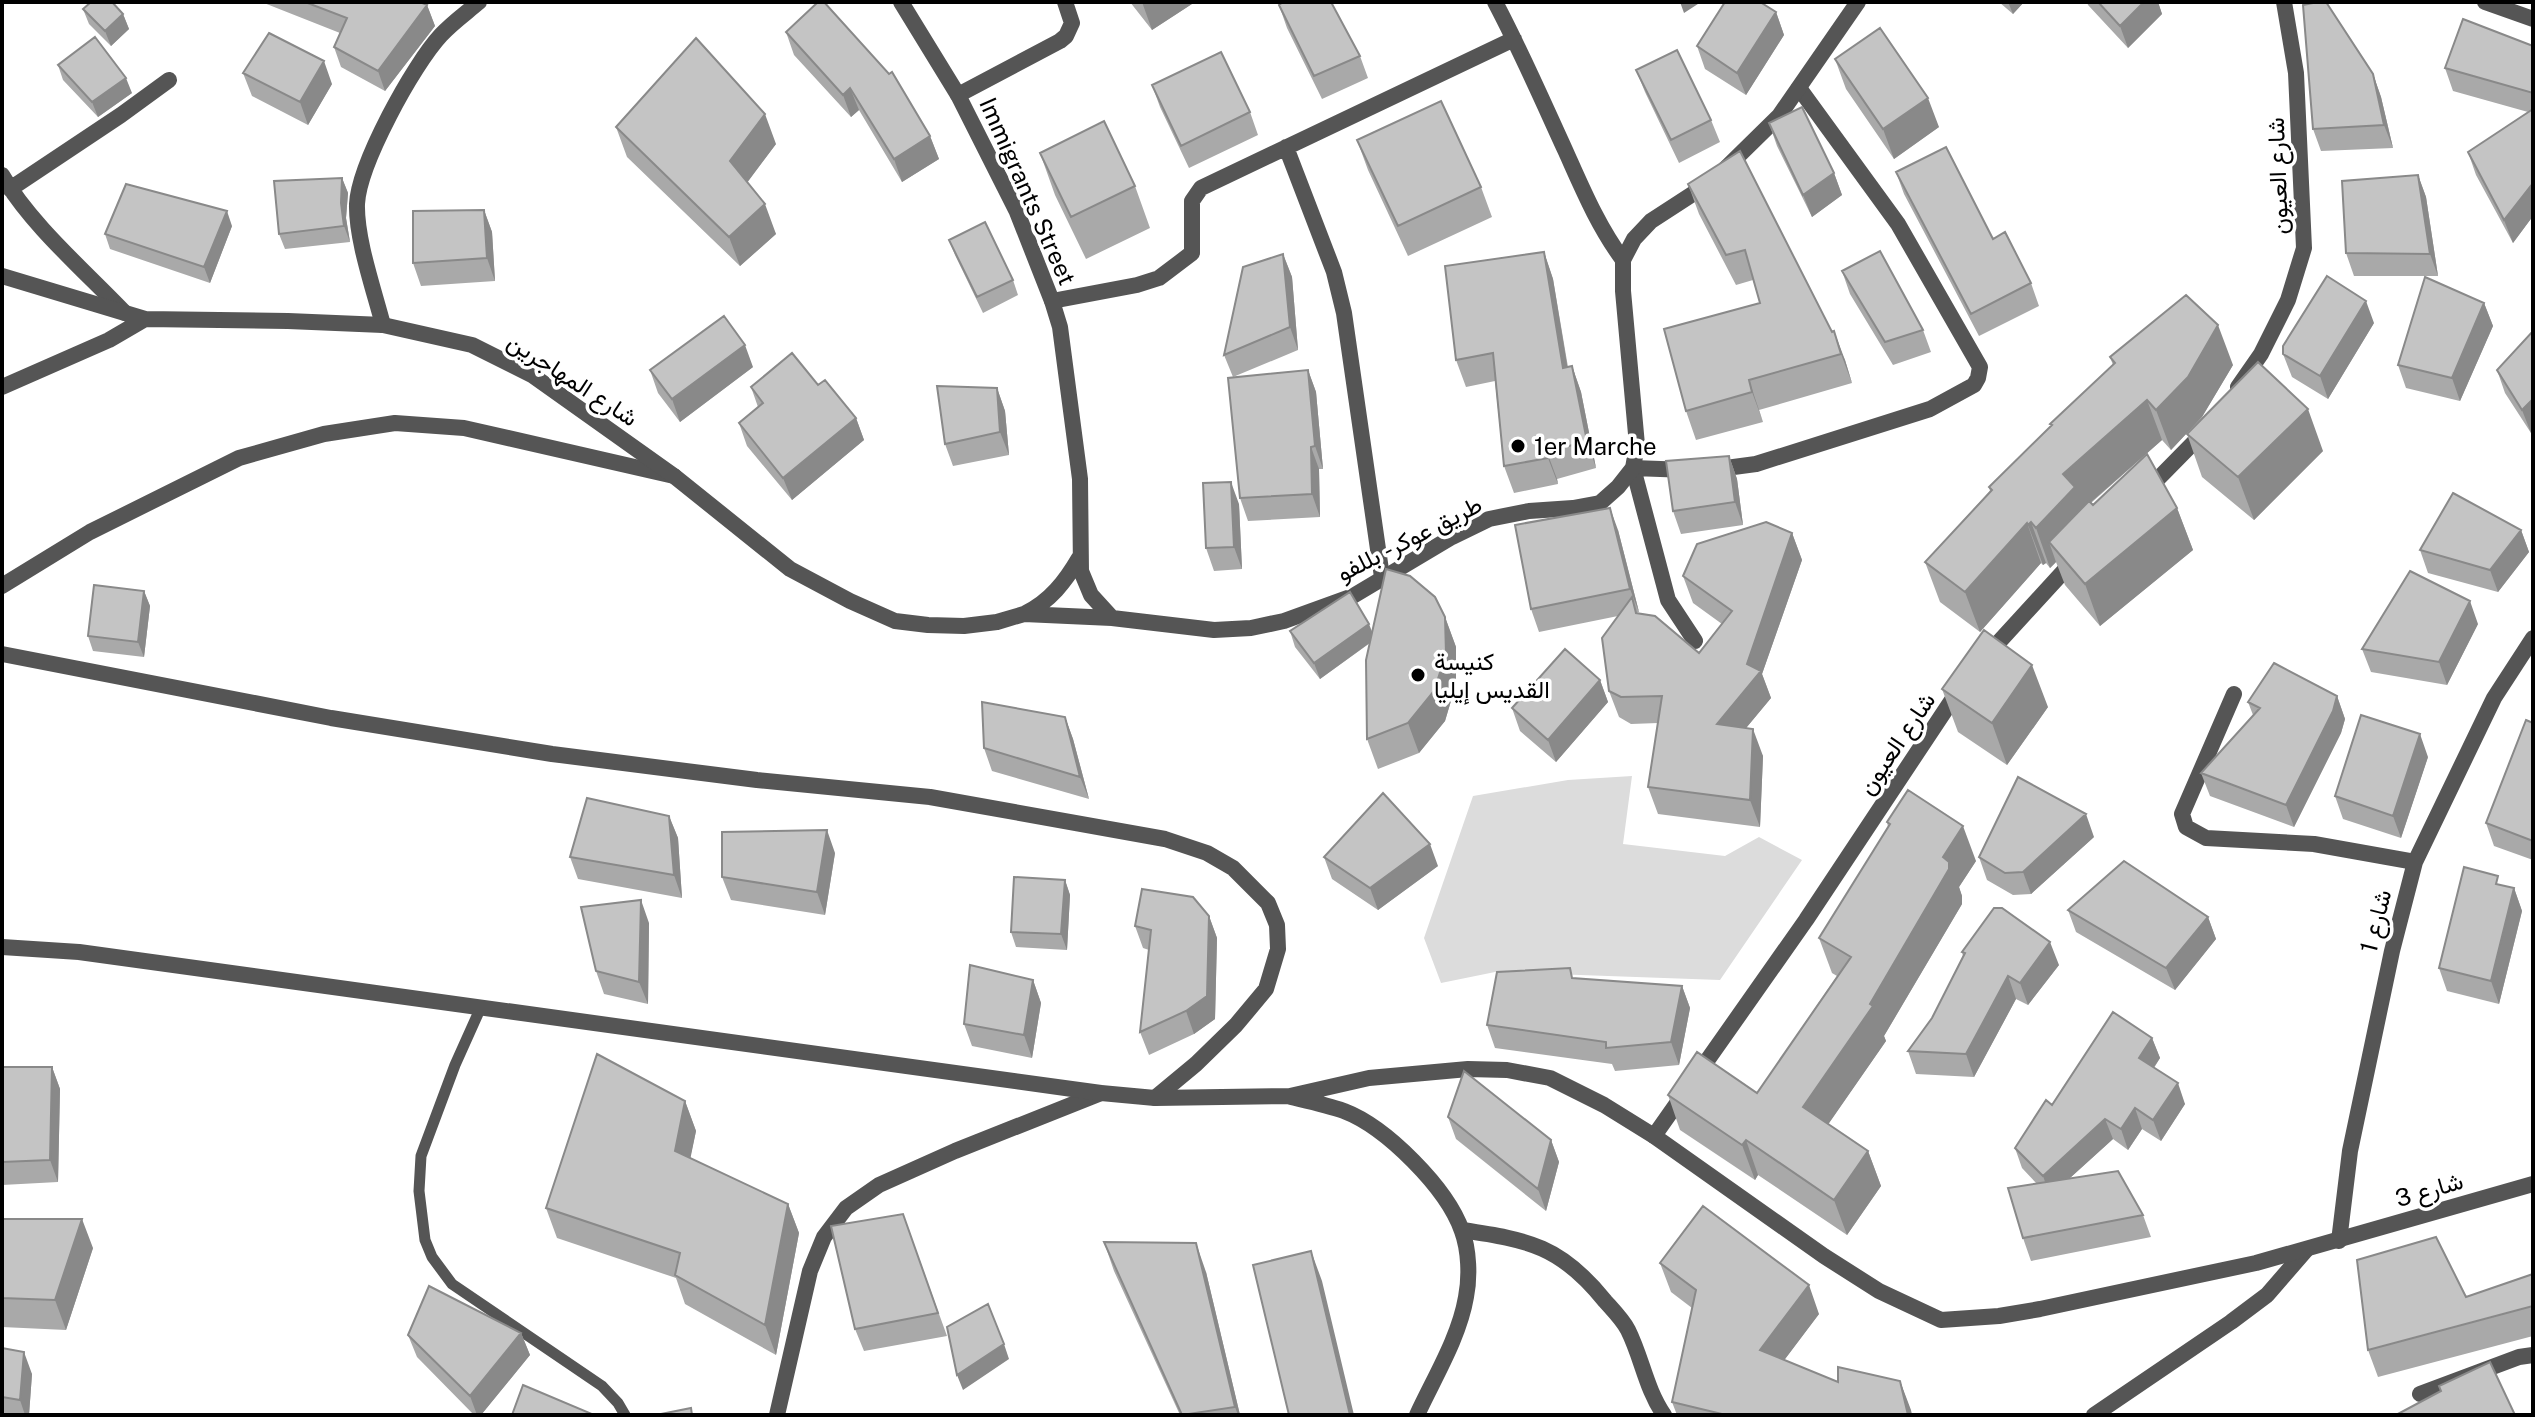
<svg xmlns="http://www.w3.org/2000/svg" width="2535" height="1417" viewBox="0 0 2535 1417" font-family="'Public Sans',Vazirmatn,sans-serif">
<rect width="100%" height="100%" fill="#fff"/>
<!-- green -->
<path fill="#dcdcdc" d="M1632,776L1623,844L1725,856L1759,837L1802,860L1720,980L1495,972L1441,983L1424,938L1473,796L1568,780Z"/>
<g fill="none" stroke-linecap="round" stroke-linejoin="round">
<!-- service -->
<path stroke="#555" stroke-width="11" d="M481,1007L455,1065L421,1156L419,1191L425,1240L432,1257L452,1284L602,1386L618,1403L625,1415"/>
<!-- minor -->
<path stroke="#555" stroke-width="16" d="M1495,2C1521,51 1543,102 1566,152C1583,190 1598,226 1623,260
M958,95L1060,41L1066,36L1072,23L1065,2
M1286,147L1334,272L1344,313L1382,577
M2,175C30,224 86,272 125,313
M10,189L121,115L169,80
M1052,301L1137,285L1159,278L1192,253V201L1201,188L1514,39
M383,325C374,290 356,239 357,204C359,164 413,65 441,35C452,23 466,13 479,2
M2238,387L2261,354L2288,300L2304,248L2296,73L2284,2
M1688,470L1633,468L1668,600L1695,641
M1711,470L1756,464L1930,409L1974,385L1978,378L1980,367L1898,224L1799,88
M2146,491L2205,431
M2,586L90,532L239,458L324,434L395,423L464,428L674,476
M2,654L331,718L552,754L757,780L930,797L1165,839L1207,853L1233,868L1268,903L1277,925L1278,949L1266,989L1236,1025L1196,1064L1155,1098
M1987,655L2074,560
M2234,694L2182,814L2186,827L2206,838L2314,844L2415,862
M1654,1136L1806,920L1960,688
M1462,1230C1529,1240 1561,1246 1605,1301C1613,1310 1623,1320 1628,1330C1642,1358 1646,1389 1664,1415
M2339,1241L2350,1151L2392,951L2415,862L2494,698L2533,638
M2420,1394L2519,1357L2533,1355
M777,1415L810,1271L824,1237L846,1208L879,1185L955,1151L1101,1093
M2094,1415L2231,1322L2267,1295L2306,1250"/>
<!-- tertiary -->
<path stroke="#555" stroke-width="16" d="M901,2L958,95L1017,212L1052,301L1060,327L1080,479L1081,571L1091,595L1112,618
M2485,2L2533,19
M1725,169L1779,116L1858,2
M2,276L145,319L288,321L383,325L472,345L532,375L674,476L790,569L850,601L895,621L928,625L964,626L997,622L1024,614L1112,618L1214,630L1251,628L1284,621L1353,596L1452,537L1489,519L1529,511L1573,508L1600,503L1618,487L1633,468L1637,445L1623,291V260L1634,239L1651,221L1708,184
M2,387L109,340L145,319
M1026,613C1050,601 1065,582 1079,558
M2,947L79,952L1101,1093L1155,1098L1290,1096L1369,1078L1468,1069L1507,1070L1550,1078L1604,1105L1654,1136L1824,1256L1879,1291L1941,1320L1999,1316L2040,1309L2256,1263L2533,1184
M1291,1097C1308,1101 1327,1105 1344,1111C1386,1127 1447,1188 1462,1231C1469,1250 1470,1277 1466,1297C1459,1338 1434,1378 1417,1415"/>
</g>
<!-- wall -->
<path fill="#a9a9a9" d="M263,2H420L427,5L435,26L385,91L341,67L334,47L340,33L264,3Z
M1130,2H1195L1152,30Z
M1999,2H2024L2013,14Z
M2087,2H2158L2162,14L2128,48L2088,5Z
M1279,5L1360,56L1368,78L1322,99L1287,28Z
M83,9L123,14L129,29L111,46L89,24Z
M1776,12L1784,35L1746,95L1705,69L1697,46Z
M786,32L930,136L939,159L902,182L859,110L851,117L794,55Z
M2533,46V216L2513,243L2476,175L2468,152L2528,112L2453,91L2445,68Z
M1835,59L1939,127L1894,159L1846,89Z
M58,65L132,93L98,117L63,80Z
M1636,70L1711,120L1720,142L1679,163L1645,92Z
M243,73L332,84L308,125L252,96Z
M2373,74L2381,97L2393,148L2321,151L2313,129Z
M1152,85L1250,112L1258,135L1189,168L1160,107Z
M1769,123L1834,173L1842,195L1812,217L1777,146Z
M616,127L776,144L747,182L776,234L740,266L627,157Z
M1357,140L1481,187L1492,217L1408,256L1368,170Z
M1740,151L1845,360L1852,383L1759,410L1763,422L1696,440L1686,411L1760,303L1753,280L1736,285L1699,214L1688,184Z
M1040,153L1135,186L1150,228L1086,259L1055,195Z
M1896,172L1993,239L2031,283L2039,306L1979,336L1904,194Z
M2418,175L2426,197L2438,276H2354L2346,253Z
M342,178L348,193L346,218L350,242L285,249L279,234Z
M484,210L492,232L495,281L421,286L413,263Z
M232,226L210,283L110,249L105,234Z
M949,240L1013,280L1018,295L983,313L955,255Z
M1544,252L1553,279L1568,367L1572,366L1581,392L1596,468L1557,479L1558,484L1514,493L1504,466L1495,381L1466,387L1456,360Z
M1283,254L1292,277L1298,350L1233,377L1224,355Z
M1842,271L1923,330L1931,352L1893,365L1850,294Z
M2484,303L2493,326L2460,401L2406,388L2398,365Z
M2374,323L2328,399L2292,377L2283,354Z
M2533,331L2531,433L2505,393L2497,370Z
M2110,357L2233,365L2202,417L2171,450L2162,440L2091,503L2093,505L2177,508L2193,550L2100,626L2065,585L2056,562L2050,568L2046,563L2043,565L2041,563L1980,632L1940,602L1925,562L1990,491L1989,487L2051,427L2050,424L2113,365Z
M753,367L680,422L658,393L650,370Z
M1308,370L1316,392L1323,469H1319L1320,517L1248,521L1240,498Z
M818,385L856,418L864,440L792,500L747,446L739,423L758,407L751,387Z
M997,388L1005,411L1009,455L953,466L945,444Z
M2187,434L2323,451L2254,520L2202,477Z
M1729,456L1737,479L1743,525L1681,534L1673,511Z
M1239,504L1242,569L1214,571L1206,548Z
M1618,530L1639,612H1637L1638,614L1699,653L1722,624L1693,603L1683,576L1792,533L1802,560L1762,674L1771,698L1746,728L1763,756L1760,827L1658,814L1648,787L1658,723L1631,724L1619,717L1609,691L1618,616L1539,632L1531,609Z
M2521,530L2529,552L2498,592L2428,573L2420,550Z
M144,591L150,606L144,657L93,651L88,636Z
M1445,617L1456,647V684L1445,721L1419,753L1378,769L1367,739L1370,643L1320,679L1295,647L1290,631L1372,632Z
M2478,624L2447,685L2371,672L2362,649Z
M1600,680L1608,702L1556,762L1520,731L1512,708Z
M1942,689L2048,707L2007,765L1958,732Z
M2337,696L2345,719L2341,733L2294,827L2210,796L2201,773L2253,715L2248,702Z
M1065,717L1073,739L1089,799L992,771L984,748Z
M2533,723V860L2494,846L2486,823Z
M2428,757L2401,838L2343,819L2335,796Z
M669,816L678,838L682,898L578,879L570,857Z
M1887,822L1976,861L1959,887L1962,896V904L1884,1036L1886,1041L1828,1124L1868,1151L1881,1186L1847,1235L1758,1175L1755,1180L1680,1130L1668,1095L1757,1093L1837,976L1832,973L1819,938L1888,827Z
M2094,837L2031,894L2013,895L1987,880L1979,857Z
M835,853L825,915L731,900L722,877Z
M1324,857L1438,866L1378,910L1332,879Z
M1065,880L1070,895L1067,950L1016,947L1011,932Z
M2502,885L2514,888L2522,911L2499,1004L2447,991L2439,968Z
M2068,910L2208,917L2216,939L2175,990L2076,932Z
M1209,916L1217,938L1215,1019L1194,1034L1149,1055L1140,1032L1149,950L1143,948L1135,926Z
M649,923L648,1004L604,994L596,971Z
M1962,952L2059,965L2028,1005L2016,999L1974,1077L1916,1074L1908,1051L1932,1018L1963,956Z
M1574,978L1682,986L1690,1008L1679,1065L1615,1071L1612,1064L1495,1048L1487,1025Z
M1033,980L1041,1003L1032,1058L972,1046L964,1024Z
M2152,1038L2160,1058L2154,1068L2185,1104L2161,1141L2142,1129L2128,1150L2113,1139L2070,1178L2143,1215L2151,1237L2031,1261L2023,1238L2037,1184L2022,1168L2015,1148L2052,1105Z
M2,1067H52L60,1089L58,1182L2,1185Z
M685,1101L696,1131L690,1158L788,1204L799,1233L776,1355L685,1304L676,1278L557,1238L546,1208Z
M1448,1117L1551,1140L1559,1162L1546,1211L1456,1139Z
M903,1214L947,1336L864,1351L855,1329Z
M2,1219L93,1248L66,1330L2,1327Z
M1104,1242L1206,1272L1240,1415H1180L1114,1271Z
M1660,1263L1819,1314L1784,1360L1838,1382L1900,1381L1912,1415H1677L1672,1402L1692,1308L1671,1292Z
M2533,1274V1336L2378,1377L2368,1350L2466,1297Z
M521,1333L530,1355L481,1415H474L417,1357L408,1335Z
M2,1348L32,1374L29,1415H2Z"/>
<!-- shaded-wall -->
<path fill="#898989" d="M1142,2H1195L1152,30Z
M1680,2H1701L1684,13Z
M2008,2H2024L2013,14Z
M2144,2H2158L2162,14L2128,48L2120,26Z
M427,5L435,26L385,91L378,71Z
M1776,12L1784,35L1746,95L1737,73Z
M123,14L129,29L111,46L105,31Z
M324,61L332,84L308,125L300,102Z
M2373,74L2381,97L2393,148L2384,125Z
M126,78L132,93L98,117L92,102Z
M850,88L859,110L851,117L843,95Z
M1928,98L1939,127L1894,159L1883,129Z
M765,114L776,144L741,191L730,161Z
M930,136L939,159L902,182L894,159Z
M1834,173L1842,195L1812,217L1803,195Z
M2418,175L2426,197L2438,276L2430,254Z
M342,178L348,193L346,218L350,242L344,226L341,203Z
M2533,183V216L2513,243L2504,220Z
M765,204L776,234L740,266L729,237Z
M484,210L492,232L495,281L487,258Z
M227,211L232,226L210,283L204,267Z
M1544,252L1553,279L1572,395L1563,368Z
M1283,254L1292,277L1298,350L1290,327Z
M2366,301L2374,323L2328,399L2320,376Z
M2484,303L2493,326L2460,401L2452,378Z
M2218,325L2233,365L2202,417L2171,450L2156,410Z
M1834,331L1845,360L1852,383L1841,354Z
M745,345L753,367L680,422L672,399Z
M1572,366L1581,392L1596,468L1587,441Z
M1308,370L1316,392L1323,469L1315,446Z
M1749,380L1763,422L1752,392Z
M997,388L1005,411L1009,455L1000,432Z
M2533,399V430L2531,433L2522,410Z
M2147,400L2162,440L2083,509L2049,542L2056,562L2050,568L2036,528L2063,474Z
M2308,409L2323,451L2254,520L2238,477Z
M856,418L864,440L792,500L783,478Z
M1311,447L1319,469L1320,517L1312,494Z
M1547,452L1557,479L1558,484L1548,458Z
M1729,456L1737,479L1743,525L1735,502Z
M1231,482L1239,504L1242,569L1234,547Z
M1610,508L1618,530L1639,612L1630,589Z
M2177,508L2193,550L2100,626L2085,584Z
M2031,522L2046,563L2043,565L2028,525Z
M2027,523L2041,563L1980,632L1965,592Z
M2521,530L2529,552L2498,592L2490,570Z
M1792,533L1802,560L1762,674L1771,698L1727,751L1717,724L1747,664Z
M144,591L150,606L144,657L138,642Z
M2470,601L2478,624L2447,685L2439,662Z
M1445,617L1456,647V684L1445,721L1419,753L1408,723Z
M1369,624L1375,639L1320,679L1314,663Z
M2032,665L2048,707L2007,765L1992,723Z
M1600,680L1608,702L1556,762L1548,740Z
M2337,696L2345,719L2341,733L2294,827L2286,805Z
M1065,717L1073,739L1089,799L1080,777Z
M1753,729L1763,756L1760,827L1750,800Z
M2420,734L2428,757L2401,838L2393,816Z
M2086,814L2094,837L2031,894L2023,872Z
M669,816L678,838L682,898L674,875Z
M1963,826L1976,861L1959,887L1962,896V904L1884,1036L1886,1041L1816,1142L1803,1107L1870,1004L1943,857Z
M827,830L835,853L825,915L817,892Z
M1430,844L1438,866L1378,910L1370,888Z
M1065,880L1070,895L1067,950L1061,934Z
M2514,888L2522,911L2499,1004L2491,981Z
M641,900L649,923L648,1004L639,982Z
M1209,916L1217,938L1215,1019L1194,1034L1186,1011Z
M2208,917L2216,939L2175,990L2166,968Z
M2050,942L2059,965L2028,1005L2020,983Z
M2008,976L2016,999L1974,1077L1966,1054Z
M1033,980L1041,1003L1032,1058L1024,1035Z
M1682,986L1690,1008L1679,1065L1671,1042Z
M2152,1038L2160,1058L2146,1079L2139,1058Z
M52,1067L60,1089L58,1182L50,1160Z
M2178,1083L2185,1104L2161,1141L2153,1120Z
M685,1101L696,1131L686,1180L675,1151Z
M2135,1108L2142,1129L2128,1150L2121,1129Z
M2105,1119L2113,1139L2050,1196L2043,1176Z
M1551,1140L1559,1162L1546,1211L1538,1189Z
M1746,1140L1758,1175L1755,1180L1742,1145Z
M1868,1151L1881,1186L1847,1235L1834,1200Z
M788,1204L799,1233L776,1355L765,1325Z
M82,1219L93,1248L66,1330L55,1300Z
M1196,1243L1206,1272L1240,1415H1238L1235,1407Z
M1311,1251L1322,1281L1354,1415H1350Z
M1809,1285L1819,1314L1770,1379L1760,1350Z
M521,1333L530,1355L481,1415H477L470,1396Z
M1004,1344L1009,1359L963,1390L957,1375Z
M24,1352L32,1374L29,1415H25L20,1400Z
M1900,1381L1911,1410L1912,1415H1908Z"/>
<!-- building -->
<path fill="#c4c4c4" stroke="#898989" stroke-width="2" d="M91,2H112L123,14L105,31L83,9Z
M305,2H420L427,5L378,71L334,47L347,18Z
M818,2H824L889,74L892,72L930,136L894,159L850,88L843,95L786,32Z
M1283,2H1331L1360,56L1314,76L1279,5Z
M1725,2H1760L1776,12L1737,73L1697,46Z
M2098,2H2144L2120,26Z
M2318,2H2326L2373,74L2384,125L2313,129L2303,5Z
M2463,19L2533,46V93L2445,68Z
M1880,28L1928,98L1883,129L1835,59Z
M269,33L324,61L300,102L243,73Z
M95,37L126,78L92,102L58,65Z
M696,38L765,114L730,161L765,204L729,237L616,127Z
M1677,50L1711,120L1671,140L1636,70Z
M1221,52L1250,112L1181,146L1152,85Z
M1441,101L1481,187L1398,226L1357,140Z
M1802,107L1834,173L1803,195L1769,123Z
M2533,109V183L2504,220L2468,152Z
M1104,121L1135,186L1071,217L1040,153Z
M1946,147L1993,239L2005,232L2031,283L1971,314L1896,172Z
M1740,151L1832,332L1834,331L1841,354L1749,380L1752,392L1686,411L1664,329L1760,303L1745,250L1726,255L1688,184Z
M2418,175L2430,254L2346,253L2342,181Z
M342,178L341,203L344,226L279,234L274,181Z
M126,184L227,211L204,267L105,234Z
M484,210L487,258L413,263V211Z
M985,222L1013,280L977,297L949,240Z
M1880,251L1923,330L1885,342L1842,271Z
M1544,252L1563,368L1572,366L1587,441L1547,452L1548,458L1504,466L1493,353L1456,360L1445,266Z
M1283,254L1290,327L1224,355L1243,267Z
M2327,276L2366,301L2320,376L2283,354V346Z
M2425,277L2484,303L2452,378L2398,365Z
M2186,295L2218,325L2188,377L2156,410L2147,400L2063,474L2075,487L2036,528L2031,522L2028,525L2027,523L1965,592L1925,562L1992,490L1989,487L2052,425L2050,424L2115,363L2110,357Z
M724,316L745,345L672,399L650,370Z
M2533,331V399L2522,410L2497,370Z
M792,353L818,385L825,380L856,418L783,478L739,423L763,403L751,387Z
M2258,362L2308,409L2238,477L2187,434Z
M1308,370L1315,446L1311,447L1312,494L1240,498L1228,378Z
M937,386L997,388L1000,432L945,444Z
M2147,454L2177,508L2085,584L2049,542L2089,501L2093,505Z
M1729,456L1735,502L1673,511L1666,461Z
M1231,482L1234,547L1206,548L1203,483Z
M2453,493L2521,530L2490,570L2420,550Z
M1610,508L1630,589L1531,609L1515,525Z
M1766,522L1792,533L1747,664L1761,671L1717,724L1753,729L1750,800L1648,787L1662,696L1621,697L1609,691L1602,638L1632,597L1636,613L1655,616L1699,653L1732,611L1683,576L1697,544Z
M1386,569L1410,576L1435,597L1445,617L1446,654L1434,691L1408,723L1367,739L1366,660Z
M2410,571L2470,601L2439,662L2362,649Z
M94,585L144,591L138,642L88,636Z
M1350,592L1369,624L1314,663L1290,631Z
M1984,630L2032,665L1992,723L1942,689Z
M1565,649L1600,680L1548,740L1512,708Z
M2274,663L2337,696L2333,711L2286,805L2201,773L2260,708L2248,702Z
M982,702L1065,717L1080,777L984,748Z
M2361,715L2420,734L2393,816L2335,796Z
M2526,720L2533,723V841L2486,823Z
M2018,777L2086,814L2023,872L2005,873L1979,857Z
M1908,790L1963,826L1943,857L1949,862V869L1870,1004L1873,1006L1803,1107L1868,1151L1834,1200L1746,1140L1742,1145L1668,1095L1697,1052L1757,1093L1851,957L1819,938L1890,824L1887,822Z
M1383,793L1430,844L1370,888L1324,857Z
M587,798L669,816L674,875L570,857Z
M827,830L817,892L722,877V832Z
M2124,861L2208,917L2166,968L2068,910Z
M2464,867L2498,876L2496,884L2514,888L2491,981L2439,968Z
M1014,877L1065,880L1061,934L1011,932Z
M1142,889L1193,897L1209,916L1207,996L1186,1011L1140,1032L1151,930L1135,926Z
M641,900L639,982L596,971L581,907Z
M1994,908H2002L2050,942L2020,983L2008,976L1966,1054L1908,1051L1932,1018L1965,953L1962,952Z
M970,965L1033,980L1024,1035L964,1024Z
M1570,968L1572,978L1682,986L1671,1042L1606,1048V1042L1487,1025L1497,972Z
M2113,1012L2152,1038L2139,1058L2178,1083L2153,1120L2135,1108L2121,1129L2105,1119L2043,1176L2015,1148L2046,1100L2052,1105Z
M597,1054L685,1101L675,1151L788,1204L765,1325L675,1275L680,1253L546,1208Z
M2,1067H52L50,1160L2,1162Z
M1464,1071L1551,1140L1538,1189L1448,1117Z
M2118,1171L2143,1215L2023,1238L2008,1188Z
M1703,1206L1809,1285L1760,1350L1838,1382V1367L1900,1381L1908,1415H1726L1672,1402L1696,1290L1660,1263Z
M903,1214L938,1313L855,1329L831,1226Z
M2,1219H82L55,1300L2,1298Z
M2436,1237L2466,1297L2533,1274V1306L2368,1350L2357,1260Z
M1104,1242L1196,1243L1235,1407L1182,1415Z
M1311,1251L1350,1415H1289L1253,1265Z
M429,1286L521,1333L470,1396L408,1335Z
M988,1304L1004,1344L957,1375L947,1327Z
M2,1348L24,1352L20,1400L2,1397Z
M2490,1362L2515,1415H2396L2441,1391L2439,1386Z
M523,1385L592,1414L591,1415H512Z
M691,1408L692,1415H656Z"/>
<!-- markers -->
<g fill="#000" stroke="#fff" stroke-width="3">
<circle cx="1518" cy="446" r="8"/>
<circle cx="1418" cy="675" r="8"/>
</g>
<g text-anchor="middle" dominant-baseline="central" stroke-width="7" stroke-linejoin="round" paint-order="stroke">
<!-- street labels -->
<g font-size="24" fill="#000" stroke="#fff">
<text transform="translate(2277 176) rotate(-92)">شارع العيون</text>
<text transform="translate(1028 191) rotate(66)">Immigrants Street</text>
<text transform="translate(573 379) rotate(33)">شارع المهاجرين</text>
<text transform="translate(1409 538) rotate(-27)">طريق عوكر - بللفو</text>
<text transform="translate(1896 743) rotate(-56)">شارع العيون</text>
<text transform="translate(2375 921) rotate(-76)">شارع 1</text>
<text transform="translate(2429 1189) rotate(-16)">شارع 3</text>
</g>
<!-- poi labels -->
<g font-size="24" fill="#000" stroke="#fff" text-anchor="start">
<text x="1534" y="446">1er Marche</text>
<text x="1434" y="661">كنيسة<tspan x="1434" dy="28">القديس إيليا</tspan></text>
</g>
</g>
<!-- border -->
<rect width="2535" height="1417" fill="none" stroke="#000000" stroke-width="8"/>
</svg>
